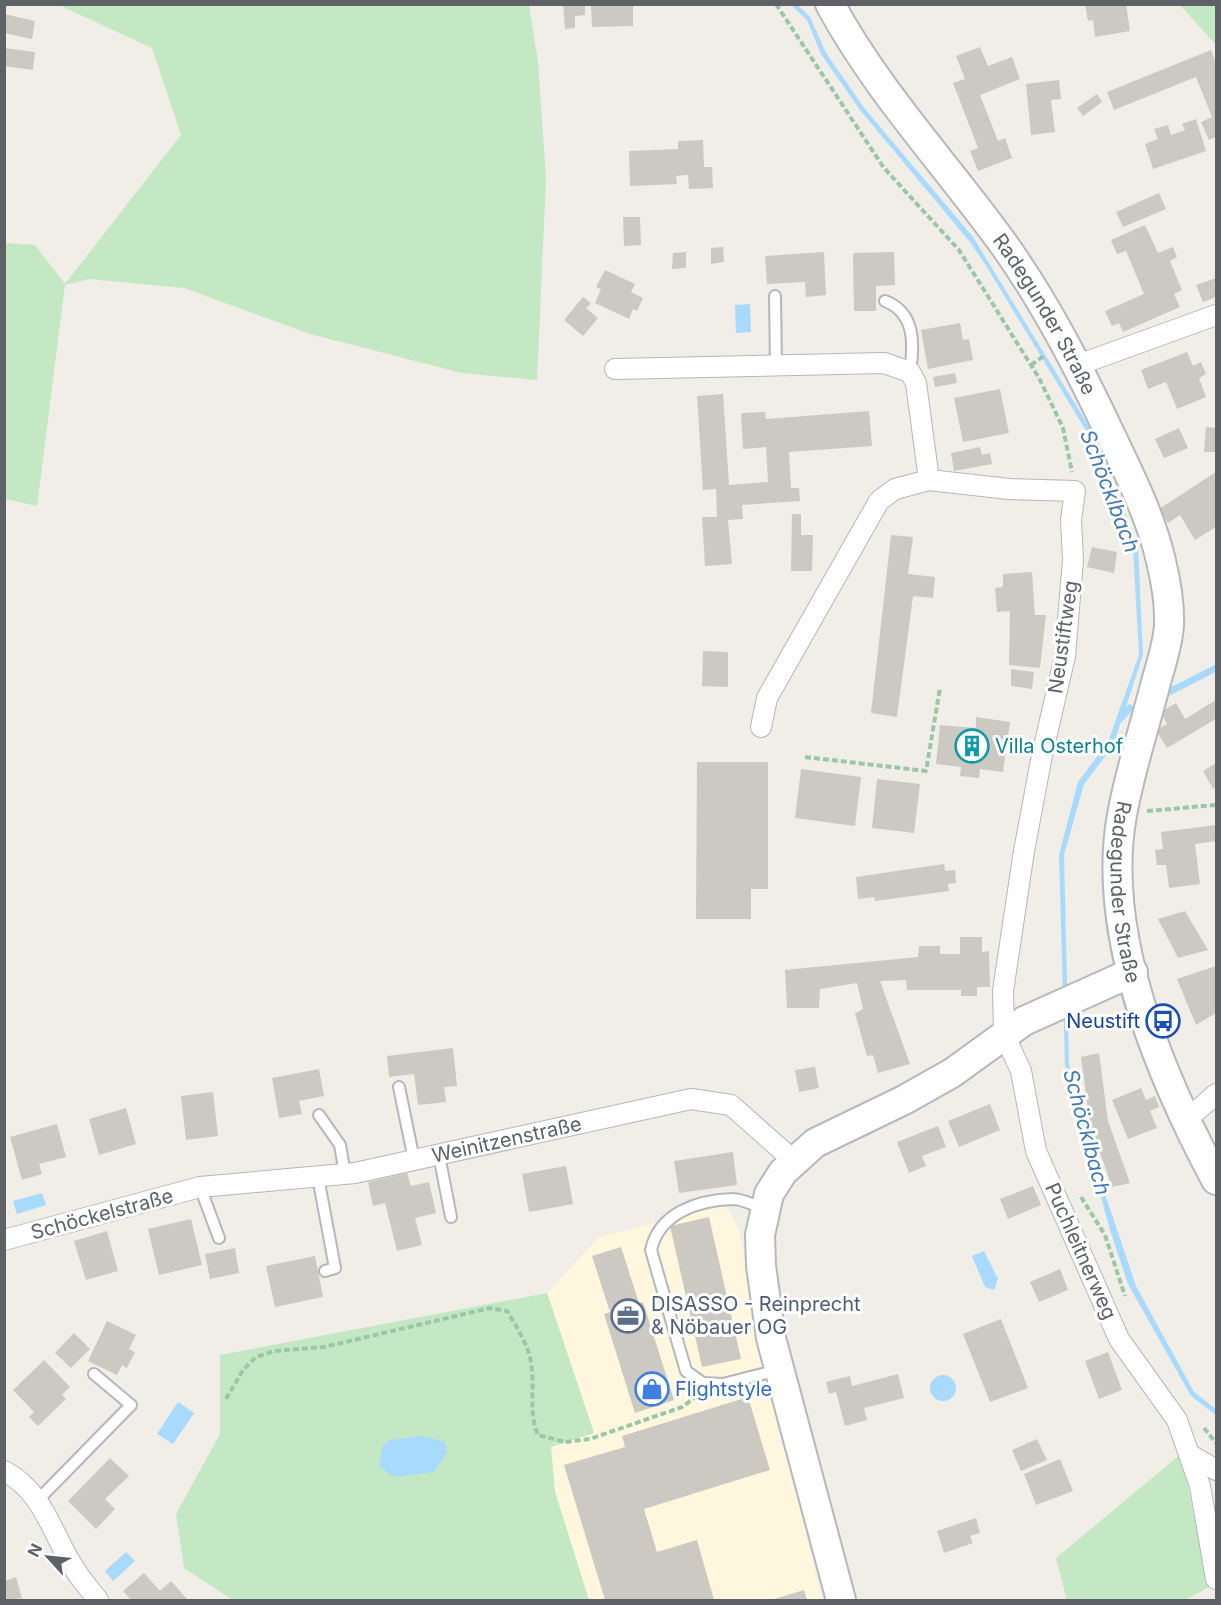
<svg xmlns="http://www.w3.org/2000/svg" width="1221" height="1605" viewBox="0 0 1221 1605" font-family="Inter,sans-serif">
<rect width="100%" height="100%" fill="#f0eee6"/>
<!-- commercial -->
<path fill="#fef6dd" d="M726,1205L739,1230L768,1373L822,1600H589L555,1492L551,1447L594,1433L547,1293L599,1237Z"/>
<!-- green -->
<path fill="#c3e8c3" d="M59,5H529L538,62L546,179L537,380L462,373L310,334L184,288L89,279L65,285L37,506L5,499V243L35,245L65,284L181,135L152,48Z
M1180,5H1216V45Z
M547,1293L594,1433L551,1447L555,1492L589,1600H233L184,1568L176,1514L220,1434V1355Z
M1181,1454L1209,1587L1185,1600H1067L1056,1558Z"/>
<!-- water -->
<path fill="#a8d9ff" d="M791,5H798L810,17L826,53L865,109L973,237L1090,428L1098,456L1119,497L1138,546L1143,655L1113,746L1084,784L1064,855L1069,1065L1105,1194L1136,1286L1194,1392L1216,1409V1415L1191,1396L1128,1284L1110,1230L1065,1065L1059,855L1078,782L1108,742L1139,655L1133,548L1093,459L1085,429L985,264L970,242L860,110L821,54L807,20Z
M750,304L751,332L736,333L735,305Z
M42,1193L46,1205L17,1214L13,1201Z
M984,1251L998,1279L994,1290L985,1287L972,1256Z
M930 1388a13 13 0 1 1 26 0a13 13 0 1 1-26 0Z
M178,1402L194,1413L173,1444L157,1434Z
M423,1436L445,1442L447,1453L434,1472L393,1477L379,1465L383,1445L390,1440Z
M126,1552L135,1561L113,1581L105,1571Z"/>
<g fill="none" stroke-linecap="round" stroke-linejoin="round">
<!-- stream -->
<path stroke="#a8d9ff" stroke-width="7" d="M1167,693L1216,668
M1120,719L1130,708"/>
</g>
<!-- building -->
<path fill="#ccc9c3" d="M563,4H585V15L575,16V28L565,29Z
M1085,4H1126L1130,31L1095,37L1093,20L1088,21Z
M591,5H633V26L592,27Z
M4,14L35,21L32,39L4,33Z
M980,47L988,66L1012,57L1020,79L980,95L998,141L1005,138L1012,158L978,171L970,151L978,148L953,83L965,79L956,56Z
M4,48L35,52L33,70L4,66Z
M1211,50L1216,63V137L1209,140L1201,122L1212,117L1196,77L1114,110L1107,92Z
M1059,80L1061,99L1051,100L1055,132L1031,135L1026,84Z
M1097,94L1102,102L1083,116L1077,108Z
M1196,119L1206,151L1153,169L1145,144L1158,139L1154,129L1168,125L1171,135L1185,130L1182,124Z
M703,140L704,167H712L713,188L689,189L688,175L676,176L677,184L630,186L629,151L678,149V141Z
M1159,193L1166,209L1123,227L1116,212Z
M623,217H640L641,245L624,246Z
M1145,225L1158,253L1173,247L1177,257L1170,261L1182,290L1174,294L1180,307L1123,332L1119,323L1112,326L1105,311L1144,294L1126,251L1117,254L1111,240Z
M723,247L724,262L711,264V248Z
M686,252V268L672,269L673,253Z
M824,252L826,295L806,297L805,282L767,284L765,256Z
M894,252L895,285L876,286V311H854L853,253Z
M605,270L635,284L631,292L643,298L637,311L633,309L629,319L595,303L601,289L596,287Z
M1216,278V297L1203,302L1196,285Z
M583,297L591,303L586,308L598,318L583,336L564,320Z
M960,323L963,340L969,339L973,360L928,369L921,330Z
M1187,352L1193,366L1201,362L1206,374L1199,378L1206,397L1177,409L1166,382L1148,389L1141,370Z
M955,373L957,383L935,387L933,377Z
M1000,389L1009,433L963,442L954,398Z
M723,394L729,485L768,482L766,447L743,449L741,413L765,412L766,419L869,411L872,446L789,452L791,488H799L800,501L742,505L743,519L728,520L732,564L705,566L702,517H717L716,489L703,490L697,396Z
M1206,427L1216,428V452H1204Z
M1179,428L1188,448L1164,458L1155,439Z
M980,447L982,455L990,453L992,464L954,471L951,453Z
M1216,472V527L1195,540L1180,515L1168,523L1159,509Z
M792,514H801V535H813L812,571H791Z
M891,535L913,537L908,574L935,577L933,598L913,596L897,717L871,713Z
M1092,547L1117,552L1114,573L1087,567Z
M1032,572L1035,615H1046L1040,668L1009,665L1010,611L997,612L995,588L1003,587V574Z
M703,651L728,652V687L702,686Z
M1011,669L1034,672L1032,689L1011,686Z
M1216,700V719L1167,748L1156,730L1167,724L1161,712L1176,703L1185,719Z
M976,717L1010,722L1003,772L980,769L979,778L960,776L961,767L936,764L940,725L976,728Z
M697,762H768V889H751V919H696Z
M1216,763V787L1213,789L1203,771Z
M801,769L861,777L855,826L795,818Z
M877,779L920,784L914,833L872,828Z
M1216,825V841L1195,844L1200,884L1169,888L1166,865H1157L1155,850L1163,849L1161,832Z
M944,864L945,871L955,870L956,883L948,884L949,891L875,901L874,897L858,899L856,877Z
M1185,911L1208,950L1178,958L1158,919Z
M960,937H982V952L989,951L990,987H977V996H961V990H907L906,980L880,981L910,1064L878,1073L873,1055L867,1056L855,1013L863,1009L857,983L820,989L819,1008H787L785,970L918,957L919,946H940V954H960Z
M1216,966V1013L1196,1025L1177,979Z
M453,1048L457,1086L444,1087L446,1102L418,1105L414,1074L389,1077L387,1056Z
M1099,1053L1108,1121L1130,1183L1112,1187L1090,1124L1081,1057Z
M815,1067L819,1088L799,1092L795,1070Z
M319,1069L324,1096L299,1101L302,1114L279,1118L272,1078Z
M1141,1088L1146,1100L1155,1096L1159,1107L1150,1111L1157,1128L1128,1139L1112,1100Z
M213,1092L218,1136L186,1140L181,1096Z
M990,1104L1000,1130L959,1147L948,1121Z
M126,1108L136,1144L99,1155L89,1119Z
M57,1124L66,1157L39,1164L42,1174L22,1180L10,1137Z
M938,1126L946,1147L922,1156L926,1166L909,1173L897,1142Z
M733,1152L737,1185L679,1193L674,1161Z
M566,1166L573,1204L529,1212L522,1174Z
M407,1173L411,1186L429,1182L436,1213L415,1218L422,1245L397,1251L385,1203L373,1206L368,1182Z
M1033,1186L1041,1205L1008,1219L1000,1199Z
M709,1217L741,1359L702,1367L670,1226Z
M191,1219L202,1265L159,1275L148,1229Z
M107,1231L118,1271L86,1280L74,1241Z
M621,1247L639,1303L643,1302L674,1400L635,1413L604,1314L610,1312L592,1256Z
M235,1248L239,1273L210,1279L205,1254Z
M315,1256L323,1297L275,1307L266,1266Z
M1060,1269L1068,1290L1039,1302L1030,1282Z
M1001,1319L1028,1388L990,1402L963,1334Z
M107,1321L136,1335L129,1349L135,1352L127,1368L122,1365L117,1375L88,1361Z
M74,1333L90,1349L71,1368L55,1353Z
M1108,1352L1122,1390L1099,1399L1085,1361Z
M44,1360L70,1387L62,1395L66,1399L38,1426L29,1417L34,1412L13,1390Z
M898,1374L904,1398L864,1408L867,1420L845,1426L836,1392L829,1394L826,1382L850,1376L852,1386Z
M748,1397L770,1470L644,1509L657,1552L697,1540L714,1600H605L564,1465L625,1447L622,1436Z
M1037,1439L1047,1460L1021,1471L1012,1450Z
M110,1458L129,1476L105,1499L115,1509L96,1529L68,1501Z
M1060,1459L1073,1491L1036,1505L1024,1474Z
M976,1518L980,1533L970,1536L973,1543L944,1553L937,1531Z
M144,1573L160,1591L171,1581L188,1600H131L123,1591Z
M16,1577L22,1598L5,1600V1581Z
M804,1590L807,1600H771Z"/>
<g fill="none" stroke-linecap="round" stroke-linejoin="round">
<defs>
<path id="lane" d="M775,296L776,367
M885,301C916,313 914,345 910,372
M399,1087L414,1160
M319,1115L340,1145L345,1174
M439,1155L451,1217
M318,1177L335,1268L325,1271
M200,1187L219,1238
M765,1209C755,1206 743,1199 733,1199C698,1200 659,1213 651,1250L686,1371L703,1383L723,1384L778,1370
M38,1500L131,1405L94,1374"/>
<g id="street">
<path d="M1078,365L1216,315"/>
<path d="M615,369L884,363L910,372L916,383L929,480L1009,489L1075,491L1071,520L1073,560L1065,656L1042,755L1024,851L1003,991L1004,1034L1021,1071L1036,1151L1119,1339L1177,1420L1200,1486L1216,1579"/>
<path d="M761,727L767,698L879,501L895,489L929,480"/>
<path d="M1185,1121L1216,1094"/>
<path id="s1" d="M4,1240L200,1187L355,1173L691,1099L731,1105L794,1161"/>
<path d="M1189,1454L1216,1470"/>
<path d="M4,1471C45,1492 52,1536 76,1571C82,1581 91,1591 98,1600"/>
</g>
<g id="secondary">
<path id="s2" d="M830,4C877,91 944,162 1002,242C1046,303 1081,372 1113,440C1132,480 1151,518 1161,561C1166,582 1170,604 1169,625C1168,644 1161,664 1156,682C1145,726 1130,770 1122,815C1100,935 1161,1077 1216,1180"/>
<path d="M841,1600L771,1338L761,1266L760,1235L769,1194L783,1172L815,1143L904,1100L952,1073L1024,1021L1133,972"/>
</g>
</defs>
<!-- lane casing -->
<use href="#lane" stroke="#b4b7bb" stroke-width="14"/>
<!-- street casing -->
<use href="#street" stroke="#b4b7bb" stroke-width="22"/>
<!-- secondary casing -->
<use href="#secondary" stroke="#b5b9be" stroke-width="32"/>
<!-- path -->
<path stroke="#9ac7a7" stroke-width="4" stroke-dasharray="6 3" stroke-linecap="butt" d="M776,4L884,168L959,250L1039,378L1063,428L1072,472
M1031,365L1045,355
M805,757L926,771L940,688
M1147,811L1216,805
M1081,1197L1105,1235L1125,1296
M226,1399L243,1370L256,1357L274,1351L324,1347L490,1308L507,1311C518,1329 531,1349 532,1371C534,1393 529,1414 538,1435L565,1442L590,1439L682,1407L697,1396
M1204,1428L1216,1443"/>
<!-- lane -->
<use href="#lane" stroke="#fff" stroke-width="10"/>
<!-- street -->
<use href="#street" stroke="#fff" stroke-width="20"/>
<!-- secondary -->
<use href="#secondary" stroke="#fff" stroke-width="28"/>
</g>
<!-- icons -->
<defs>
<symbol id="building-ring" viewBox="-11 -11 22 22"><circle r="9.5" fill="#fff" stroke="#0f9aa8" stroke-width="1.5"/><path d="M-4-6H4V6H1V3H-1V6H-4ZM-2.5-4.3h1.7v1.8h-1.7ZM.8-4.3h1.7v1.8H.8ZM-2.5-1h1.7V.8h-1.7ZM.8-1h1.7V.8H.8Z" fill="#0f9aa8"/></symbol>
<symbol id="bus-ring" viewBox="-11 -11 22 22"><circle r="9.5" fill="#fff" stroke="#1a4fb4" stroke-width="1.5"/><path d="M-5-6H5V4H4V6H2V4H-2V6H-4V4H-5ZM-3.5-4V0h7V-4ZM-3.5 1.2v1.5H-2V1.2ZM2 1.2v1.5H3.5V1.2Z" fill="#1a4fb4"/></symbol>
<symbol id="office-ring" viewBox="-11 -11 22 22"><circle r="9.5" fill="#fff" stroke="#5c6f8a" stroke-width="1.5"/><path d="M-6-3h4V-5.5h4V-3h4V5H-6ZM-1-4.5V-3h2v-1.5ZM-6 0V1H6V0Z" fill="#5c6f8a"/></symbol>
<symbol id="shop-ring" viewBox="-11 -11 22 22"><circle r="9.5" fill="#fff" stroke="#3f7fe0" stroke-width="1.5"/><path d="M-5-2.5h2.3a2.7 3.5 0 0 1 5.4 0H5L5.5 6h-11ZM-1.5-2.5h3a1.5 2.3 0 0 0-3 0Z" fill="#3f7fe0"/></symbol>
</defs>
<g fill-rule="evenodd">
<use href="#building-ring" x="953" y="727" width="38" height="38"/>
<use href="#bus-ring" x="1144" y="1002" width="38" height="38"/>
<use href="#office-ring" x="609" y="1297" width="38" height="38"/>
<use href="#shop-ring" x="633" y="1370" width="38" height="38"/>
</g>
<g text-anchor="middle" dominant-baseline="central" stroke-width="6" stroke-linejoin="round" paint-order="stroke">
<!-- street labels -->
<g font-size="20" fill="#5e6267" stroke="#fff">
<text stroke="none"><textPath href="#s2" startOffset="378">Radegunder Straße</textPath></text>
<text transform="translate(1063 637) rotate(-82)">Neustiftweg</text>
<text stroke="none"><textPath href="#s2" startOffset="990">Radegunder Straße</textPath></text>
<text stroke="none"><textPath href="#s1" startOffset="514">Weinitzenstraße</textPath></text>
<text transform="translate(102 1214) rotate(-15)">Schöckelstraße</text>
<text transform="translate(1081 1251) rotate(66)">Puchleitnerweg</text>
</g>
<!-- culture labels -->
<g font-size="20" fill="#0d838f" stroke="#fff" text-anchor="start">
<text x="995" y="746">Villa Osterhof</text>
</g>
<!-- transit labels -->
<g font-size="20" fill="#164399" stroke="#fff" text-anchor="end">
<text x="1140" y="1021">Neustift</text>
</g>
<!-- service labels -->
<g font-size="20" fill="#4e5e75" stroke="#fff" text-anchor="start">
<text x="651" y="1304">DISASSO - Reinprecht<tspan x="651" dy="23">&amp; Nöbauer OG</tspan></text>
</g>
<!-- shop labels -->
<g font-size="20" fill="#366cbe" stroke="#fff" text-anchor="start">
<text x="675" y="1389">Flightstyle</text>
</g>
<!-- water labels -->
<g font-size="21" font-style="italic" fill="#4179b4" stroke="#fff">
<text transform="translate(1110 491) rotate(69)">Schöcklbach</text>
<text transform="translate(1087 1132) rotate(75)">Schöcklbach</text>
</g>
</g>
<!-- border -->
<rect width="1221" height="1605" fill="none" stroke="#5e6267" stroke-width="12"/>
<!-- north arrow -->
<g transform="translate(48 1557) rotate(297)" stroke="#ffffff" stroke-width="4.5" paint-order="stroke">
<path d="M0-4.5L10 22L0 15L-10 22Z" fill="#5e6267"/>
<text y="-9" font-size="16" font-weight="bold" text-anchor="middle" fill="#5e6267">N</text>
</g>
</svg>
